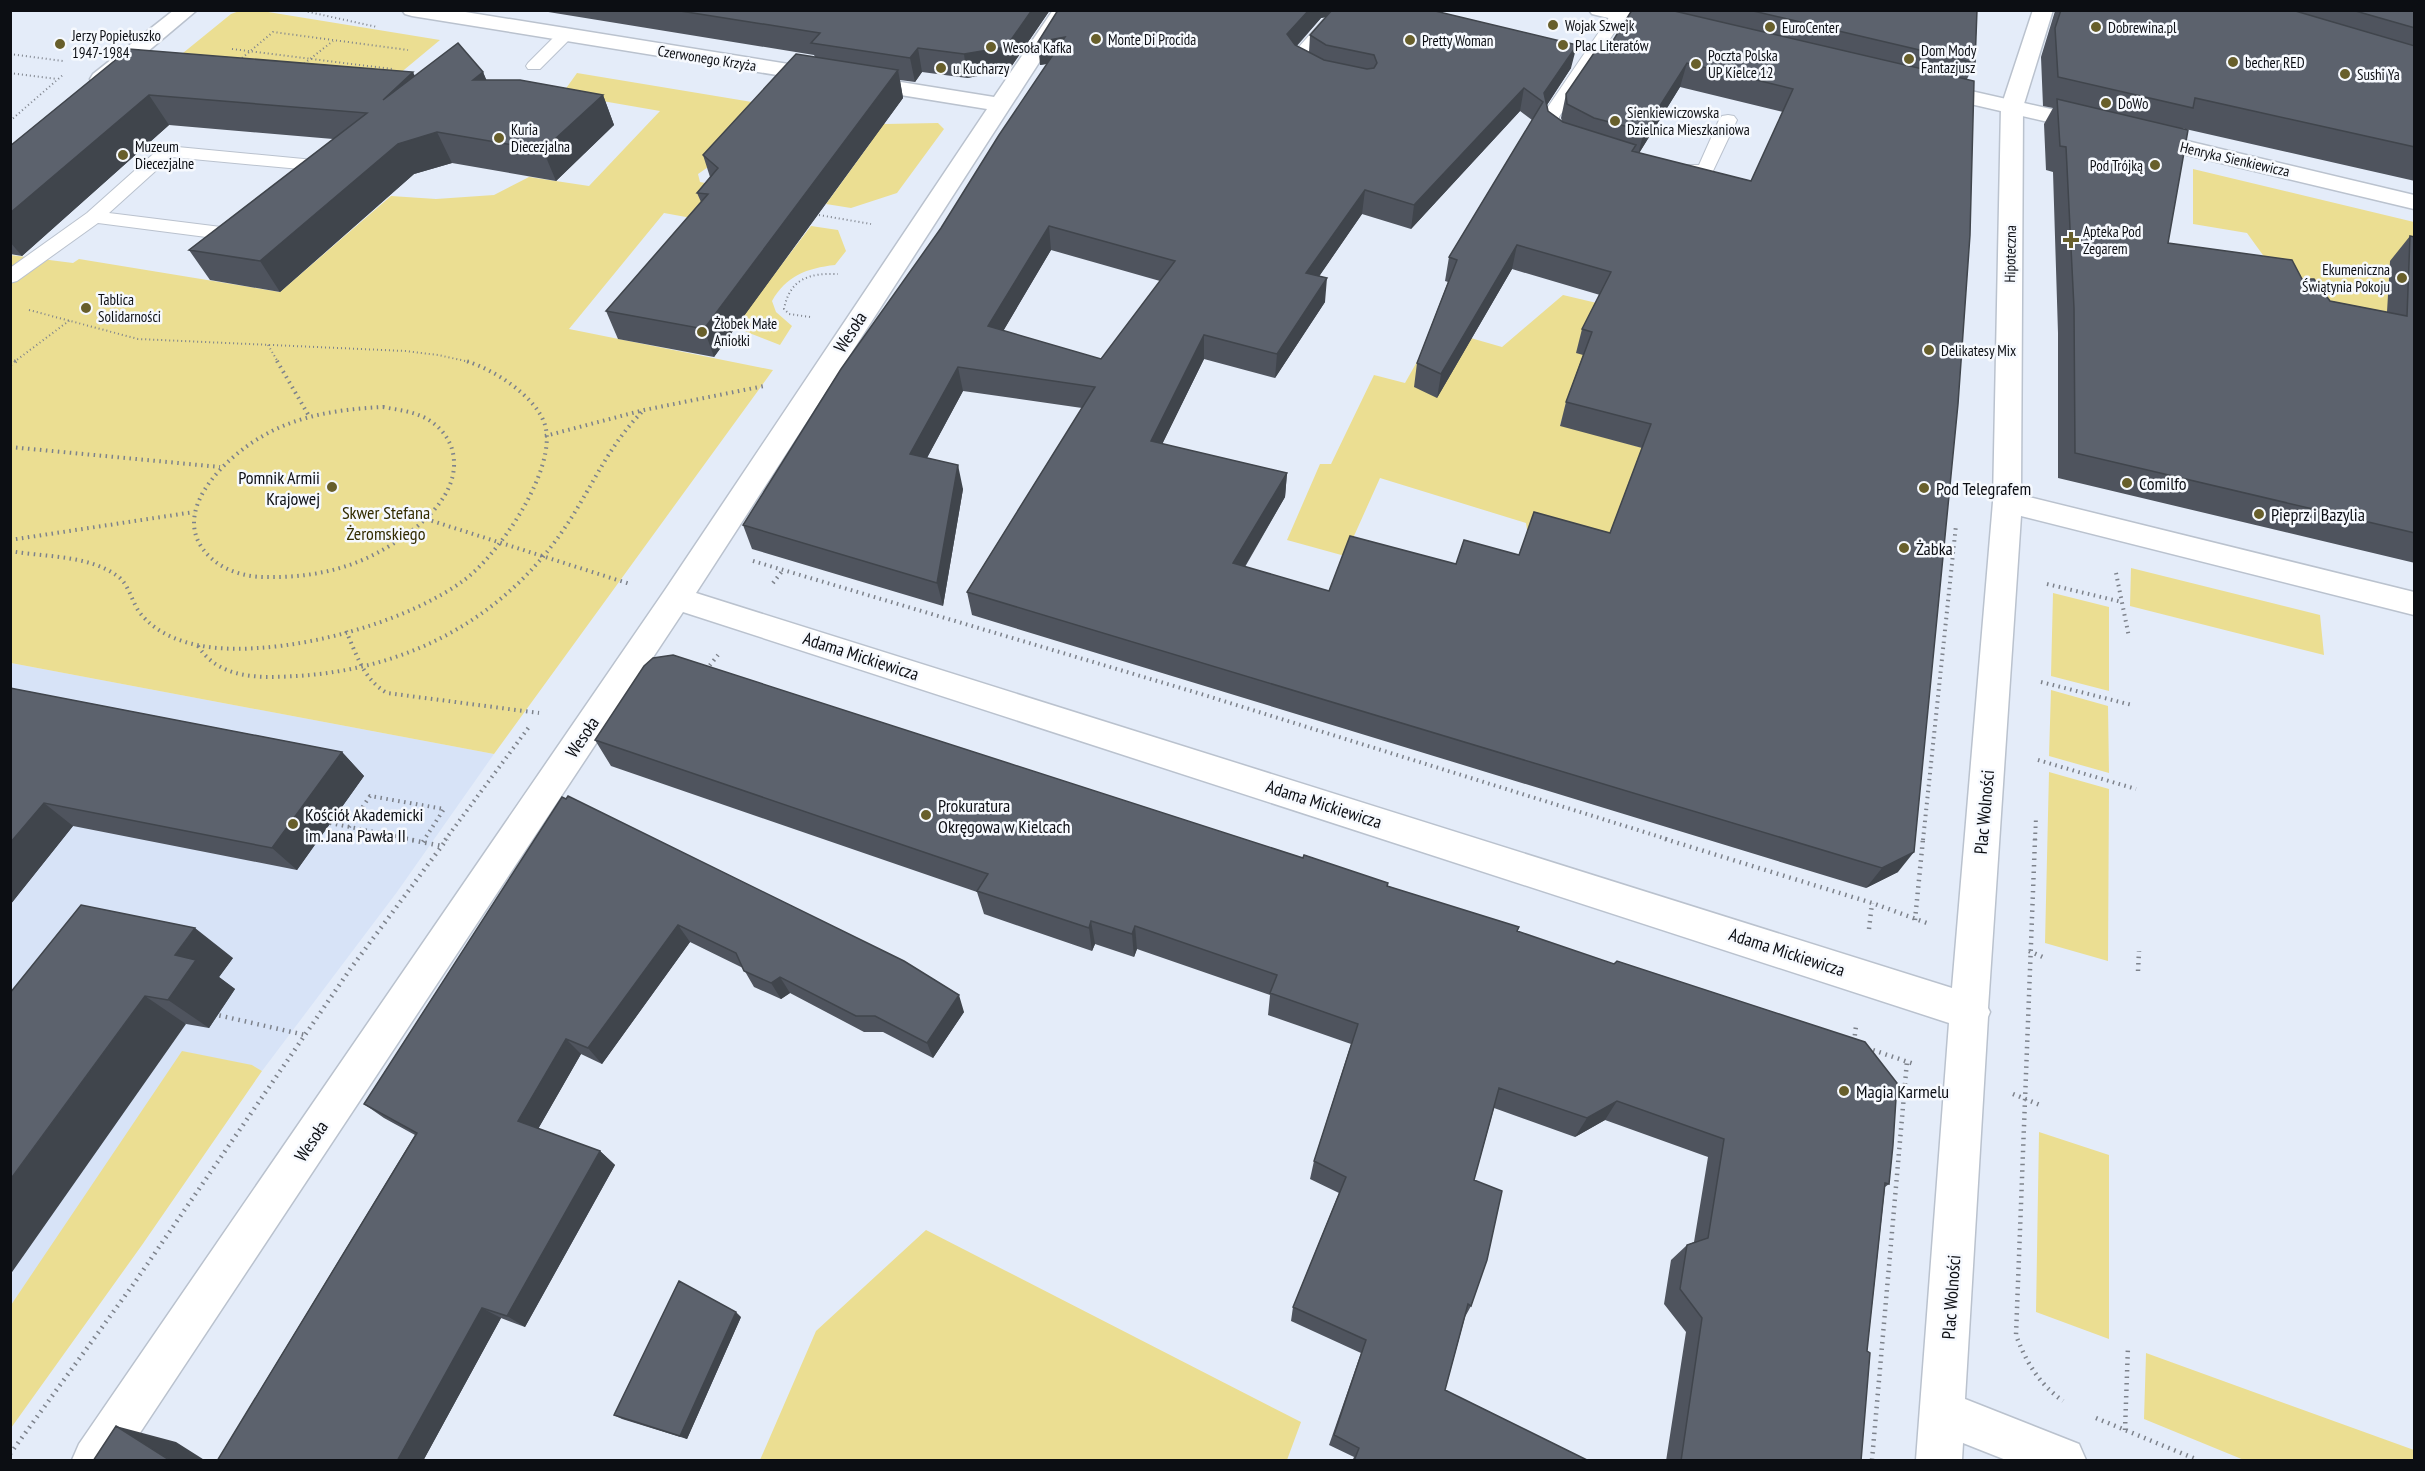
<svg xmlns="http://www.w3.org/2000/svg" width="2425" height="1471" viewBox="0 0 2425 1471" font-family="'PT Sans Narrow',sans-serif">
<rect width="100%" height="100%" fill="#e4ecf9"/>
<!-- built -->
<path fill="#d7e3f7" d="M11,663L494,754L397,892L262,1071L252,1065L63,1230L11,1305Z"/>
<!-- green -->
<path fill="#ebde92" d="M242,10L262,11L440,40L375,94L248,60L183,53L231,14Z
M577,73L885,124L938,123L944,129L897,193L851,208L826,204L871,142L714,163L698,174L700,182L725,187L697,219L664,213L569,329L773,370L494,754L11,663L10,255L73,263L79,259L280,292L391,196L436,199L494,195L529,177L589,186L660,111L562,94Z
M2193,169L2414,222V347L2315,327L2247,233L2193,224Z
M811,226L838,230L846,251L835,265C807,268 786,276 772,301L776,312L792,326L780,345L734,327Z
M1563,295L1601,304L1560,425L1643,448L1605,551L1528,536L1526,523L1380,478L1345,556L1287,540L1320,464H1331L1374,375L1405,383L1436,328L1502,347Z
M2131,568L2320,615L2324,655L2130,606Z
M2053,593L2109,607V691L2051,676Z
M2051,690L2108,706L2109,773L2049,756Z
M2049,772L2109,789L2108,961L2045,943Z
M182,1051L252,1065L262,1071L142,1245L11,1428V1305Z
M2039,1132L2109,1155V1339L2036,1312Z
M926,1230L1301,1422L1287,1460H760L816,1331Z
M2146,1353L2414,1450V1460H2244L2144,1419Z"/>
<g fill="none" stroke-linecap="round" stroke-linejoin="round">
<defs>
<path id="service" d="M1614,10H1629L1559,117L1560,128L1575,140L1572,144C1556,148 1541,133 1541,117Z
M1329,18L1337,23L1305,59L1321,71L1313,76L1297,70L1288,59L1323,20Z
M565,30L573,35L571,38L540,69H528L526,66L528,63L559,32Z
M1728,115L1734,116L1737,120L1712,173L1694,177L1664,173L1661,169L1664,165H1699L1719,120L1722,116Z
M167,146L314,160L320,161L323,165C315,175 307,187 294,184L291,180L300,169L171,157L109,213L245,230L252,232L254,236L252,240L245,242L98,223L17,281L10,283V268L87,213L161,147Z"/>
<path id="pedestrian" d="M1589,10H1626L1677,23L1680,27L1677,31L1670,33L1592,14Z
M1931,82L2099,120L2102,125L2099,130L2091,132L1923,93L1920,88L1923,83Z
M2141,130L2414,195V209L2133,142L2130,137L2133,132Z"/>
<path id="minor" d="M174,10H197L109,84L101,85L93,84L90,79L93,74Z
M402,10H453L994,97L1053,10H1073L696,593L1952,988L1993,502L2001,107L2033,10H2053L2023,107L2021,495L2414,592V615L2021,516L1988,1008L1990,1012L1988,1017L1965,1399L2079,1444L2086,1460H2006L1963,1443L1962,1460H1916L1949,1023L683,612L122,1460H72L79,1444L665,590L987,109L412,16L405,14Z"/>
</defs>
<!-- service casing -->
<use href="#service" stroke="#bac2ce" stroke-width="2"/>
<!-- pedestrian casing -->
<use href="#pedestrian" stroke="#bac2ce" stroke-width="3"/>
<!-- minor casing -->
<use href="#minor" stroke="#bac2ce" stroke-width="3"/>
<!-- path-far2 -->
<path stroke="#7d828b" stroke-width="2" stroke-dasharray="1 3" stroke-linecap="butt" d="M300,10L377,27
M232,49L392,69
M10,54L63,61
M242,58L273,32L408,50
M301,66L333,41
M10,73L57,79
M10,121L64,74
M819,215L871,224
M29,310L138,339L405,351L438,355L470,362
M810,317L789,314L784,309C790,278 810,273 838,274
M268,345L278,362
M14,362L70,320"/>
<!-- path-far1 -->
<path stroke="#7d828b" stroke-width="4" stroke-dasharray="1.5 4.5" stroke-linecap="butt" d="M277,361L309,416
M10,365L16,361
M383,407C398,410 413,411 427,419C438,425 448,436 452,449C465,495 414,533 379,552C344,571 305,578 265,577C246,577 225,571 211,558C165,516 223,459 261,437C298,415 341,409 383,407Z
M545,436L644,410L764,386
M10,447L220,467
M426,519L630,584
M10,540L194,512
M10,551C44,557 87,555 116,575C129,583 131,601 140,613C167,647 218,651 258,648C323,644 410,619 463,581C498,556 558,469 545,425C536,396 493,369 466,361
M753,561L1201,694L1670,840
M2116,573L2129,637
M773,583L783,570
M2047,584L2122,602
M346,631C357,655 363,679 387,693L539,713
M198,646C220,680 261,678 297,676C409,669 506,618 568,523C593,485 610,443 644,410
M706,670L718,655
M2041,682L2132,705
M2038,760L2136,789
M330,823L414,840
M349,827L370,796L444,809L424,840
M445,840L529,727
M1923,840L1956,525
M2035,840L2036,817"/>
<!-- path -->
<path stroke="#7d828b" stroke-width="4.5" stroke-dasharray="1.5 5" stroke-linecap="butt" d="M406,839L442,846
M1665,839L1872,903L1927,923
M2035,839L2016,1335C2026,1362 2039,1384 2063,1401
M423,842L425,839
M1915,920L1923,839
M1869,929L1872,903
M2029,951L2045,958
M2138,971L2139,951
M213,1014L305,1035
M1854,1042L1856,1026
M1867,1048L1914,1064
M2013,1094L2040,1105
M2096,1418L2198,1460
M2125,1430L2128,1346
M10,1454L135,1282L351,968L447,839
M1872,1460L1907,1061"/>
<!-- service -->
<use href="#service" fill="#fff" fill-rule="evenodd"/>
<!-- pedestrian -->
<use href="#pedestrian" fill="#fff" fill-rule="evenodd"/>
<!-- minor -->
<use href="#minor" fill="#fff" fill-rule="evenodd"/>
</g>
<!-- wall -->
<path fill="#4f545e" fill-rule="evenodd" d="M536,10H1050L1009,70L967,78L922,72L915,82L900,80L903,98L714,357L618,339L606,311L701,202L697,193L710,177L703,155L815,57L814,55Z
M1058,10H1431L1571,68L1547,105L1548,111L1562,121L1561,118L1566,94L1606,52L1632,10H1977L1975,63L1967,79L1898,872L1866,888L972,615L967,592L1082,408L963,391L927,458L963,489L943,606L752,549L743,525L941,228L1047,64L1040,65ZM1326,17L1310,35L1309,52L1297,46L1321,18ZM1680,87L1783,112L1751,181L1639,153ZM1520,111L1532,120L1449,257L1445,281L1448,282L1417,363L1414,387L1437,398L1512,269L1600,295L1582,329L1576,353L1583,355L1566,402L1560,426L1642,448L1610,533L1519,555L1456,564L1329,591L1245,567L1285,497L1287,473L1162,444L1204,359L1275,378L1325,302L1319,276L1362,214L1411,229ZM1051,250L1160,281L1101,359L1003,331Z
M2415,10V181L2181,128L2168,243L2302,279L2330,301L2387,312L2390,261L2410,236L2415,237V563L2058,478V333L2053,172L2046,170L2044,124L2053,108L2043,106L2041,57L2055,11Z
M129,49L415,76L483,72L486,80L603,95L614,125L556,181L452,163L414,174L280,292L210,280L189,250L333,139L169,125L22,256L10,254V146Z
M10,688L342,752L364,776L297,870L73,826L10,905Z
M595,740L1388,886L1517,931L1889,1184L1885,1187L1867,1351L1861,1461H1666L1686,1332L1664,1304L1671,1260L1687,1245L1694,1242L1708,1157L1605,1120L1575,1137L1494,1108L1474,1180L1471,1306L1465,1317L1445,1390L1589,1461H1352L1354,1457L1329,1445L1361,1353L1291,1321L1293,1307L1339,1193L1310,1179L1314,1161L1351,1044L1268,1015L1270,995L1137,949L1134,957L1095,944L1092,951L984,914L977,892L611,766Z
M562,797L964,1012L933,1058L883,1032H864L790,993L781,999L754,987L743,968L690,942L602,1064L581,1054L538,1129L600,1151L615,1165L525,1327L501,1318L423,1461H217L415,1135L384,1118L364,1104Z
M233,958L219,977L235,989L209,1028L10,993Z
M741,1317L687,1439L622,1419L614,1415Z"/>
<!-- shaded-wall -->
<path fill="#40454c" d="M1032,10H1050L1009,70L967,78L964,54Z
M1309,10H1331L1330,16L1321,18L1286,57L1287,34Z
M1065,37L1067,60L1040,65L1038,42Z
M1577,45L1571,68L1541,114L1543,102L1544,93Z
M918,48L922,72L915,82L910,58Z
M1687,63L1680,87L1638,155L1644,131Z
M898,70L903,98L714,357L704,329Z
M413,72L428,103L383,100Z
M483,72L496,102L473,80Z
M1524,88L1520,111L1411,229L1414,205Z
M149,95L169,125L22,256L10,242V213Z
M603,95L614,125L556,181L543,150Z
M437,132L452,163L414,174L280,292L260,261L398,144Z
M1365,190L1362,214L1305,297L1306,273Z
M1049,226L1051,250L992,350L988,326Z
M1517,245L1512,269L1437,398L1441,374Z
M1327,278L1325,302L1275,378L1277,354Z
M1204,335V359L1152,465L1151,441Z
M958,367L963,391L916,478L910,454Z
M958,465L963,489L943,606L937,583Z
M1287,473L1285,497L1233,586V563Z
M342,752L364,776L297,870L272,848Z
M44,803L73,826L10,905V843Z
M1914,852L1898,872L1866,888L1882,868Z
M1091,921L1095,944L1092,951L1089,928Z
M678,925L690,942L602,1064L588,1048Z
M1135,926L1137,949L1134,957L1132,934Z
M195,928L233,958L219,977L235,989L209,1028L168,1000L175,955Z
M780,977L790,993L781,999L771,983Z
M959,995L964,1012L933,1058L927,1043Z
M145,996L186,1024L10,1275V1180Z
M566,1039L581,1054L534,1136L518,1121Z
M1617,1101L1605,1120L1575,1137L1587,1118Z
M600,1151L615,1165L525,1327L507,1316Z
M482,1308L501,1318L423,1461H397Z
M736,1312L741,1317L687,1439L680,1436Z
M116,1426L176,1442L206,1461H171Z"/>
<!-- building -->
<path fill="#5c626d" stroke="#40454c" stroke-width="1.5" fill-rule="evenodd" d="M674,10H1032L1006,47L964,54L918,48L910,58L811,43L820,33Z
M1058,10H1309L1287,34L1295,45L1324,60L1367,69L1374,68L1377,63L1374,55L1326,45L1310,35L1332,10H1431L1577,45L1544,93L1548,111L1563,122L1636,145L1632,151L1751,181L1793,89L1687,63L1644,131L1594,118L1567,104L1566,94L1596,50L1606,52L1632,10H1670L1974,81L1970,235L1958,404L1914,852L1882,868L967,592L1095,387L958,367L910,454L958,465L937,583L743,525L841,369L941,228L999,135L1065,37L1038,42ZM1524,88L1543,102L1449,257L1457,260L1417,363L1441,374L1517,245L1611,272L1582,329L1592,332L1566,402L1651,424L1610,533L1534,512L1519,555L1464,540L1456,564L1350,536L1329,591L1233,563L1287,473L1151,441L1204,335L1277,354L1327,278L1306,273L1365,190L1414,205ZM1049,226L1175,261L1101,359L988,326Z
M1749,10H1977L1975,63Z
M2061,10H2292L2415,46V147L2195,98L2193,108L2058,77L2055,28Z
M2352,10H2415V28Z
M458,43L483,72L473,80H520L603,95L543,150L437,132L398,144L260,261L189,250L367,113L149,95L10,213V146L129,49L413,72L383,100Z
M796,54L898,70L704,329L606,311L708,194L697,193L718,168L703,155Z
M2057,99L2188,130L2168,243L2292,260L2302,279H2314L2330,301L2407,316L2410,236L2415,237V533L2075,453L2074,308L2066,147L2060,146Z
M673,655L1303,858L1304,855L1388,883L1387,886L1519,927L1517,931L1614,964L1617,961L1865,1042L1897,1083L1893,1145L1889,1184L1885,1183L1867,1351L1870,1353L1861,1461H1681L1702,1318L1680,1289L1687,1245L1708,1238L1724,1139L1617,1101L1587,1118L1499,1088L1474,1180L1502,1191L1487,1260L1471,1306L1468,1304L1445,1390L1589,1461H1354L1359,1448L1334,1435L1366,1340L1293,1307L1346,1177L1314,1161L1358,1024L1270,993L1277,975L1135,926L1132,934L1091,921L1089,928L977,891L988,874L595,740L644,666L653,658Z
M10,688L342,752L272,848L44,803L10,843Z
M568,796L904,961L959,995L927,1043L875,1016H856L780,977L771,983L744,971L736,953L678,925L588,1048L566,1039L518,1121L600,1151L507,1316L482,1308L397,1461H217L417,1133L364,1104L562,797L566,799Z
M81,905L195,928L175,955L196,960L168,1000L145,996L10,1180V993Z
M679,1281L736,1312L680,1436L614,1415Z
M116,1426L171,1461H93Z"/>
<!-- markers -->
<g fill="#685f2b" stroke="#f6f9fe" stroke-width="2">
<circle cx="1553" cy="25" r="6"/>
<circle cx="1770" cy="27" r="6"/>
<circle cx="2096" cy="27" r="6"/>
<circle cx="1096" cy="39" r="6"/>
<circle cx="1410" cy="40" r="6"/>
<circle cx="60" cy="44" r="6"/>
<circle cx="1563" cy="45" r="6"/>
<circle cx="991" cy="47" r="6"/>
<circle cx="1909" cy="59" r="6"/>
<circle cx="2233" cy="62" r="6"/>
<circle cx="1696" cy="64" r="6"/>
<circle cx="941" cy="68" r="6"/>
<circle cx="2345" cy="74" r="6"/>
<circle cx="2106" cy="103" r="6"/>
<circle cx="1615" cy="121" r="6"/>
<circle cx="499" cy="138" r="6"/>
<circle cx="123" cy="155" r="6"/>
<circle cx="2155" cy="165" r="6"/>
<path d="M2068 231h6v6h6v6h-6v6h-6v-6h-6v-6h6z"/>
<circle cx="2402" cy="278" r="6"/>
<circle cx="86" cy="308" r="6"/>
<circle cx="702" cy="332" r="6"/>
<circle cx="1929" cy="350" r="6"/>
<circle cx="2127" cy="483" r="6"/>
<circle cx="332" cy="487" r="6"/>
<circle cx="1924" cy="488" r="6"/>
<circle cx="2259" cy="514" r="6"/>
<circle cx="1904" cy="548" r="6"/>
<circle cx="926" cy="815" r="6"/>
<circle cx="293" cy="824" r="6"/>
<circle cx="1844" cy="1091" r="6"/>
</g>
<g text-anchor="middle" dominant-baseline="central" stroke-width="5" stroke-linejoin="round" paint-order="stroke">
<!-- far-poi labels -->
<g font-size="15" fill="#0c0e13" stroke="#f6f9fe" text-anchor="start">
<text x="1565" y="25">Wojak Szwejk</text>
<text x="1782" y="27">EuroCenter</text>
<text x="2108" y="27">Dobrewina.pl</text>
<text x="72" y="35">Jerzy Popiełuszko<tspan x="72" dy="17">1947-1984</tspan></text>
<text x="1108" y="39">Monte Di Procida</text>
<text x="1422" y="40">Pretty Woman</text>
<text x="1575" y="45">Plac Literatów</text>
<text x="1003" y="47">Wesoła Kafka</text>
<text x="1921" y="50">Dom Mody<tspan x="1921" dy="17">Fantazjusz</tspan></text>
<text x="1708" y="55">Poczta Polska<tspan x="1708" dy="17">UP Kielce 12</tspan></text>
<text x="2245" y="62">becher RED</text>
<text x="953" y="68">u Kucharzy</text>
<text x="2357" y="74">Sushi Ya</text>
<text x="2118" y="103">DoWo</text>
<text x="1627" y="112">Sienkiewiczowska<tspan x="1627" dy="17">Dzielnica Mieszkaniowa</tspan></text>
<text x="511" y="129">Kuria<tspan x="511" dy="17">Diecezjalna</tspan></text>
<text x="135" y="146">Muzeum<tspan x="135" dy="17">Diecezjalne</tspan></text>
<text x="2143" y="165" text-anchor="end">Pod Trójką</text>
<text x="2083" y="231">Apteka Pod<tspan x="2083" dy="17">Zegarem</tspan></text>
<text x="2390" y="269" text-anchor="end">Ekumeniczna<tspan x="2390" dy="17">Świątynia Pokoju</tspan></text>
<text x="98" y="299">Tablica<tspan x="98" dy="17">Solidarności</tspan></text>
<text x="714" y="323">Żłobek Małe<tspan x="714" dy="17">Aniołki</tspan></text>
<text x="1941" y="350">Delikatesy Mix</text>
</g>
<!-- far-street labels -->
<g font-size="15" fill="#0c0e13" stroke="#f6f9fe">
<text transform="translate(707 58) rotate(9)">Czerwonego Krzyża</text>
<text transform="translate(2235 159) rotate(13)">Henryka Sienkiewicza</text>
<text transform="translate(2010 254) rotate(-89)">Hipoteczna</text>
</g>
<!-- street labels -->
<g font-size="18" fill="#0c0e13" stroke="#f6f9fe">
<text transform="translate(850 332) rotate(-57)">Wesoła</text>
<text transform="translate(861 656) rotate(18)">Adama Mickiewicza</text>
<text transform="translate(582 737) rotate(-56)">Wesoła</text>
<text transform="translate(1324 804) rotate(18)">Adama Mickiewicza</text>
<text transform="translate(1984 812) rotate(-85)">Plac Wolności</text>
<text transform="translate(1787 952) rotate(18)">Adama Mickiewicza</text>
<text transform="translate(311 1141) rotate(-56)">Wesoła</text>
<text transform="translate(1951 1297) rotate(-86)">Plac Wolności</text>
</g>
<!-- poi labels -->
<g font-size="18" fill="#0c0e13" stroke="#f6f9fe" text-anchor="start">
<text x="320" y="477" text-anchor="end">Pomnik Armii<tspan x="320" dy="21">Krajowej</tspan></text>
<text x="2139" y="483">Comilfo</text>
<text x="1936" y="488">Pod Telegrafem</text>
<text x="2271" y="514">Pieprz i Bazylia</text>
<text x="1916" y="548">Żabka</text>
<text x="938" y="805">Prokuratura<tspan x="938" dy="21">Okręgowa w Kielcach</tspan></text>
<text x="305" y="814">Kościół Akademicki<tspan x="305" dy="21">im. Jana Pawła II</tspan></text>
<text x="1856" y="1091">Magia Karmelu</text>
</g>
<!-- park labels -->
<g font-size="18" fill="#332c00" stroke="#f6f9fe">
<text x="386" y="512">Skwer Stefana<tspan x="386" dy="21">Żeromskiego</tspan></text>
</g>
</g>
<!-- border -->
<rect width="2425" height="1471" fill="none" stroke="#0c0e13" stroke-width="24"/>
</svg>
